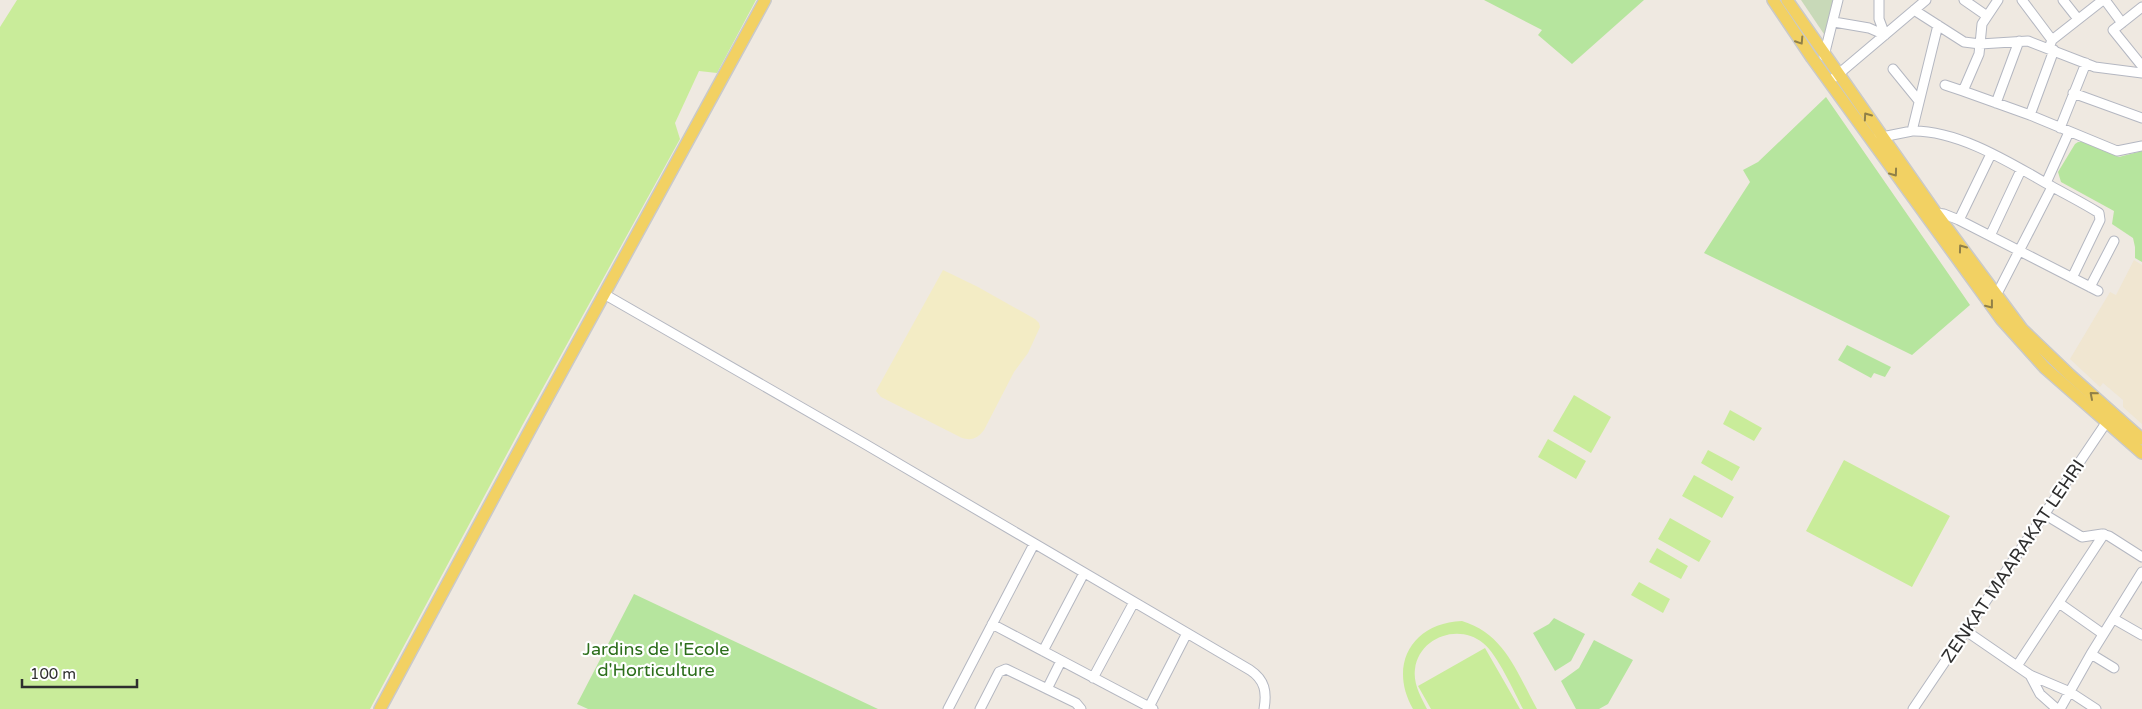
<svg xmlns="http://www.w3.org/2000/svg" width="2142" height="709" viewBox="0 0 2142 709" font-family="'Varela Round',sans-serif">
<rect width="100%" height="100%" fill="#efe9e1"/>
<!-- education -->
<path fill="#f0e6d1" d="M2134,260L2142,265V424L2123,407V400L2103,383L2100,387L2070,359L2110,292L2116,295Z"/>
<!-- green -->
<path fill="#b6e59e" d="M1484,0H1644L1572,64L1538,35L1542,30Z
M1826,97L1970,305L1912,355L1704,253L1750,182L1743,170L1758,162Z
M2078,142H2085L2119,157L2142,151V262L2135,258V247L2133,238L2112,224L2114,211L2061,182L2058,172L2075,144Z
M1847,345L1891,367L1885,377L1874,373L1871,378L1838,360Z
M634,594L878,709H588L577,704Z
M1554,618L1585,634L1571,661L1555,671L1533,633L1549,624Z
M1594,640L1633,660L1608,704L1599,709H1576L1561,681L1579,668Z"/>
<!-- sand -->
<path fill="#f3ecc5" d="M943,270L978,287L1035,319L1039,323L1040,327L1028,353L1014,372L984,430C978,438 972,441 962,438L881,397L876,391Z"/>
<!-- cemetery -->
<path fill="#c8d9b8" d="M1801,0H1833L1826,37Z"/>
<!-- pitch -->
<path fill="#c9ec9a" d="M17,0H756L717,73L699,71L675,123L680,139L523,424L370,709H0V27Z
M1574,395L1611,417L1591,453L1553,431Z
M1730,410L1762,428L1754,441L1723,424Z
M1548,439L1586,461L1576,479L1538,457Z
M1708,450L1740,467L1732,481L1701,463Z
M1844,460L1950,516L1912,587L1806,531Z
M1694,475L1734,497L1722,518L1682,496Z
M1670,518L1711,541L1699,562L1658,539Z
M1657,548L1688,566L1681,579L1649,562Z
M1639,582L1670,599L1663,613L1631,595Z
M1462,621C1505,634 1517,673 1537,709H1523C1514,692 1498,655 1483,643C1459,623 1419,637 1415,669C1413,684 1421,697 1427,709H1413C1388,665 1412,623 1462,621Z
M1485,648L1520,709H1431L1418,686Z"/>
<g fill="none" stroke-linecap="round" stroke-linejoin="round">
<defs>
<path id="minor" d="M1879,0V19L1885,35
M1964,0L1987,16
M1998,0L1982,24L1979,54L1963,91L2030,115L2117,151L2142,146
M2022,0L2052,40
M2063,0L2078,19
M2105,0L2122,23
M2142,7L2113,30L2142,66
M1914,10L1964,42L1980,44L2028,41L2095,67L2142,73
M1834,22L1869,28L1885,35
M2049,48L2052,40L2103,0
M1824,56L1838,0
M1893,69L1919,101
M1835,77L1926,0
M1945,85L1963,91
M2073,93L2142,118
M1996,103L2019,41
M2030,115L2054,50
M2060,128L2086,63
M1912,131C1959,130 2012,164 2051,186C2067,195 2083,203 2099,213L2100,220L2072,278
M1877,138L1912,131L1938,25
M2046,183L2069,132
M1936,213L1944,214L1959,220L2098,291
M1959,220L1991,154
M1990,236L2021,170
M2090,287L2114,241
M604,294L865,444L1250,670C1265,680 1267,692 1264,709
M1995,294L1999,290L2052,187
M2044,514L2082,537L2102,534L2109,536L2142,557
M2059,603L2103,634
M2114,619L2142,635
M992,624L1153,709
M1966,631L2030,675L2040,694L2057,709
M1043,651L1084,573
M2091,654L2114,668
M2017,666L2104,534
M2030,675L2070,692L2096,709
M1093,678L1134,602
M1047,689L1061,661
M948,709L1034,544
M980,709L999,672L1006,669L1076,703L1081,709
M1148,709L1187,633
M1913,709L2110,417
M2060,709L2091,654L2142,572"/>
<path id="major" d="M1773,0L1812,58L2001,319L2045,368L2142,453
M1787,0L1936,213L2022,329L2070,375L2142,439
M380,709L531,428L765,0"/>
</defs>
<!-- minor casing -->
<use href="#minor" stroke="#b4b7c1" stroke-width="11"/>
<!-- major casing -->
<use href="#major" stroke="#c9c9c9" stroke-width="14"/>
<!-- minor -->
<use href="#minor" stroke="#fff" stroke-width="9"/>
<!-- major -->
<use href="#major" stroke="#f2d163" stroke-width="11"/>
</g>
<!-- one-way arrows -->
<defs><path id="oneway-chevron" d="M-2-3.5L2.5 0L-2 3.5" fill="none" stroke-width="1.6" stroke-linecap="round" stroke-linejoin="round" transform="scale(1.25)"/></defs>
<g stroke="#908048">
<use href="#oneway-chevron" transform="translate(1800 41) rotate(57)"/>
<use href="#oneway-chevron" transform="translate(1867 116) rotate(-125)"/>
<use href="#oneway-chevron" transform="translate(1894 173) rotate(54)"/>
<use href="#oneway-chevron" transform="translate(1962 248) rotate(-126)"/>
<use href="#oneway-chevron" transform="translate(1990 305) rotate(52)"/>
<use href="#oneway-chevron" transform="translate(2093 395) rotate(-139)"/>
</g>
<g text-anchor="middle" dominant-baseline="central" stroke-width="4.5" stroke-linejoin="round" paint-order="stroke">
<!-- street labels -->
<g font-size="18" fill="#2e2e2e" stroke="#fff">
<text transform="translate(2013 561) rotate(-56)">ZENKAT MAARAKAT LEHRI</text>
</g>
<!-- park labels -->
<g font-size="18" fill="#2c6e1b" stroke="#fff">
<text x="656" y="649">Jardins de I'Ecole<tspan x="656" dy="21">d'Horticulture</tspan></text>
</g>
</g>
<!-- scale -->
<path d="M22 679v8h115v-8" fill="none" stroke="#2e2e2e" stroke-width="2.5"/>
<text x="30" y="679" font-size="15" fill="#2e2e2e" stroke="#ffffff" stroke-width="4" paint-order="stroke">100 m</text>
</svg>
